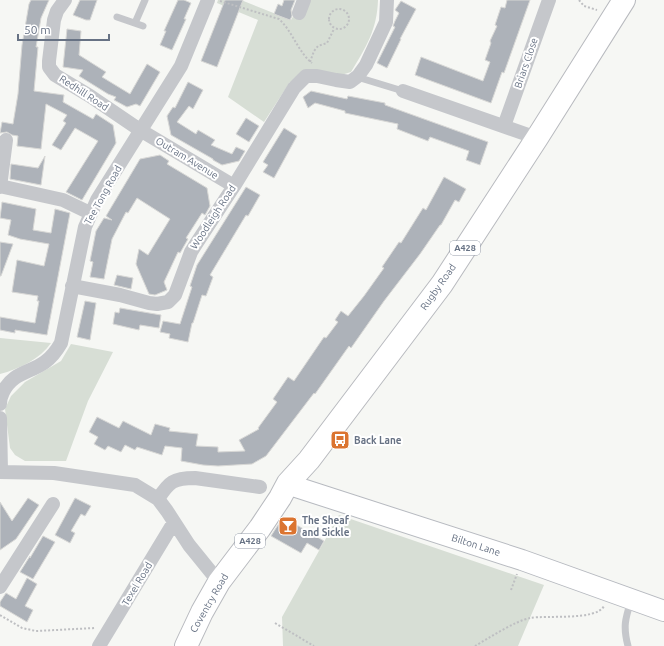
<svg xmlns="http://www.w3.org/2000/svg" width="664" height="646" viewBox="0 0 664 646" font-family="Ubuntu,sans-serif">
<rect width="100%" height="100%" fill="#f6f7f4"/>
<!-- green -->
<path fill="#d7ded5" d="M218,0H241L291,20L294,15L310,0H378C377,30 366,47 351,72L338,76L290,82L264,122L228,97L258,20L217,3Z
M0,338L51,343C40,359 19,369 0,374Z
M71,344L113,352L88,401L66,461H25L15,455L10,448L5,409L11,396L25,382L61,361Z
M339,515L544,585L518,646H283L282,617Z"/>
<!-- building -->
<path fill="#adb2b9" stroke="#d8d8d6" d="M31,0H49L41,18L36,47H38L34,91L64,95L63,102L93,119L96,114L113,125L116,143L82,200L66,192L98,141L75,128L61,150L52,145L66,123L63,121L67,115L46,104L41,149L17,146L18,136L12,135L7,132L0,133L2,122L13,124L18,94L22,45L29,4Z
M80,0H97L90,20H86L73,15Z
M178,0H184L191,3L184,19H186L172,50L160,45L166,31H164Z
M225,0H243L217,67L201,61Z
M284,0H295L291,10L292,16L290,20L274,14L278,4L282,6Z
M507,0H530L504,73L502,72L491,103L415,75L421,57L483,81L490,62L485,60L491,43L490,41L497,26L495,25L501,7L505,8Z
M401,1L416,9L400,39H401L387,68L377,63L395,27L393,26L395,21L399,13L395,10Z
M67,29L81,31L79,55L106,72L102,77L130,94L147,64L160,72L140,106L136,104L127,107L114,100L116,97L108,94L79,76L83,70L63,67Z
M188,82L203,90L193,109L189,106L177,122L196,134L198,130L215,140L211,145L232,154L236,147L245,151L239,161L222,165L213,160V159L171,135L167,116L173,107L175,108Z
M311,91L347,99L348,96L385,103V105L488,142L480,165L466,160L469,151L430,137L428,141L397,129L398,124L345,113V111L315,103L308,108L303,97Z
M246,118L259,126L249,142L236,134Z
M284,128L297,136L274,178L263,172L268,165L263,162Z
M160,155L169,161L167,164L207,188L210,206L205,215L202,213L186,238L188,239L180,253L178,252L164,282L167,290L155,295L149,294L136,264L139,249L148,255L170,219L137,198L128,213L126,212L112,239L104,279L90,277L93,262L90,261L96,231L104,218L112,220L106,216L140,159Z
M45,156L41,185L10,179L11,164L38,168Z
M444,177L466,189L459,202L455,200L441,225H440L420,254L384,301L351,348L349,346L315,394L314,393L266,456L252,464L218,466L203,465L181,461L182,448L165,446L162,455L137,447L135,450L125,445L121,452L108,446L105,450L94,444L98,437L89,432L97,417L119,428L123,421L151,435L155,424L170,428L169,431L198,434L196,446L218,447V452L245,451L239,440L259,429L258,428L277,402L273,399L288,377L294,381L324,337L326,338L338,322L335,320L341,311L348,316L364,296L384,268L382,267L399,242L401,243L423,208L426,210Z
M246,187L260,195L248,216L246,215L210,275L213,277L206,296L202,295L193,323H192L188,342L169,338L170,334L160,332L163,321L180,324L192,287L190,286L197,265Z
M2,202L36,209L33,230L51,233L55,209L70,213L47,335L15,330V333L0,330V317L35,323L39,301H37L38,296L12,292L17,260L44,266L49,244L20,239L8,235L11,220L0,218Z
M0,242L13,244L1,276H0Z
M117,275L133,278L131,289L114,285Z
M85,301L96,303L90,340L77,337Z
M120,308L161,315L159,328L140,325L139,330L113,324L115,312L119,313Z
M28,498L39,505L16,539L0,550V502L12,521Z
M75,498L91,506L85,516L81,514L71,531L75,533L70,543L55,535Z
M283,517L324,541L319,550L307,543L301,553L271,536Z
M43,536L55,542L33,579L20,572L30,556V558Z
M27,578L37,584L25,606L33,610L27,622L0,606V602L6,593L16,599Z"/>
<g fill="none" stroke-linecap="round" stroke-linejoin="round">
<defs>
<path id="secondary" d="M288,483L296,487L522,560L664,611"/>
<path id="primary" d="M186,646L202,612L219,582L260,528L280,498L288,483L309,460L442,284L537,138L624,0"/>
</defs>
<!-- secondary casing -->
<use href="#secondary" stroke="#b7bac0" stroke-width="22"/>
<!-- primary casing -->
<use href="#primary" stroke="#b8babf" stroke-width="24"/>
<!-- path -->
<path stroke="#bebfc2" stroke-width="2" stroke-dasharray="2 2" stroke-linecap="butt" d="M579,0L584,6L597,10
M220,1L279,19C293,32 298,52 312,63
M329 19a10 10 0 1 1 20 0a10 10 0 1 1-20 0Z
M310,62L314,51L318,46L327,43L334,29
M511,590L517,574
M0,615L22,628L36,631L95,628
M275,623L314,646
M475,646C489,638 515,621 530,618C546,615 596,621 604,606"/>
<!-- lane -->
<path stroke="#c5c7cb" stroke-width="7" d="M117,17L143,26
M135,23L145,0
M357,77L403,91
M628,646C623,627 625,619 631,601"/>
<!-- street -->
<path stroke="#c5c7cb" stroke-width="14" d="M65,0L57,11L54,20L49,61V67L55,75L90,96L140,130L234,186
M299,13L304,0
M403,91L537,138
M504,126L549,0
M0,186L63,200L90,213
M0,187L6,140
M72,286L120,295L149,303L157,304L168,302L175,295L191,252L196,244L234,186L294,88L306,76H317L336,80L350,82L358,76L366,65L386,22L387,0
M0,404C0,399 1,396 3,392C13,372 30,373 45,362C52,357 57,350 61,343L85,227L97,200L181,66L208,0
M0,418L1,472
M0,472L54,473L135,485L158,499L167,511L189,545L219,582
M158,499C169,482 173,478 195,478L260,487
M0,587L53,504
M99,646L174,522"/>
<!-- secondary -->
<use href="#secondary" stroke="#fff" stroke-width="20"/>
<!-- primary -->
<use href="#primary" stroke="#fff" stroke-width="22"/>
</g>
<!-- icons -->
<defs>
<symbol id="bus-square" viewBox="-11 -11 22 22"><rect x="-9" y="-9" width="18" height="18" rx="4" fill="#db7430" stroke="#fff"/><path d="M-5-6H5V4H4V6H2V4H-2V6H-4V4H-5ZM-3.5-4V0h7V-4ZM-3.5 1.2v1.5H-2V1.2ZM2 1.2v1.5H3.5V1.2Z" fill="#fff"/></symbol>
<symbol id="bar-square" viewBox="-11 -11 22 22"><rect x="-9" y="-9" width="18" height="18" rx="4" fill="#db7430" stroke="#fff"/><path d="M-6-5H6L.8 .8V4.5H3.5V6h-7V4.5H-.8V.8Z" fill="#fff"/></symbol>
</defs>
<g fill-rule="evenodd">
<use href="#bus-square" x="329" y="429" width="22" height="22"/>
<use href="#bar-square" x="277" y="515" width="22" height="22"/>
</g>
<g text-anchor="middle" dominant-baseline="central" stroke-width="4" stroke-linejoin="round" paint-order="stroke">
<!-- shield labels -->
<g fill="#fff" stroke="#959ca9" stroke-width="1">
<rect x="450" y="241" width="30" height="14" rx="3"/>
<rect x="235" y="534" width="30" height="14" rx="3"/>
</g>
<g font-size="9" font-weight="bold" fill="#677284">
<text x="465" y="248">A428</text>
<text x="250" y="541">A428</text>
</g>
<!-- street labels -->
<g font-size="10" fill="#677284" stroke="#fff">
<text transform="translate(526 63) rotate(-71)">Briars Close</text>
<text transform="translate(84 93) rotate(33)">Redhill Road</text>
<text transform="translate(187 158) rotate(31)">Outram Avenue</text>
<text transform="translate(103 195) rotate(-61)">Tee Tong Road</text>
<text transform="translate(213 217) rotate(-57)">Woodleigh Road</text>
<text transform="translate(438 287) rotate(-55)">Rugby Road</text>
<text transform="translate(476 545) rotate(18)">Bilton Lane</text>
<text transform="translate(137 584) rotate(-59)">Texel Road</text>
<text transform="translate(209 603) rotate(-60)">Coventry Road</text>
</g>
<!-- poi labels -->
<g font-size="10" font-weight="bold" fill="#677284" stroke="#fff" text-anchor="start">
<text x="354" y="440">Back Lane</text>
<text x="302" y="520">The Sheaf<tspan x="302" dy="12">and Sickle</tspan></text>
</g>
</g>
<!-- scale -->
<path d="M18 34v6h91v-6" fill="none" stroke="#677284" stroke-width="2"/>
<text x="24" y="34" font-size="12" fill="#677284" stroke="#ffffff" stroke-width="3" paint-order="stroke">50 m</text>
</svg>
